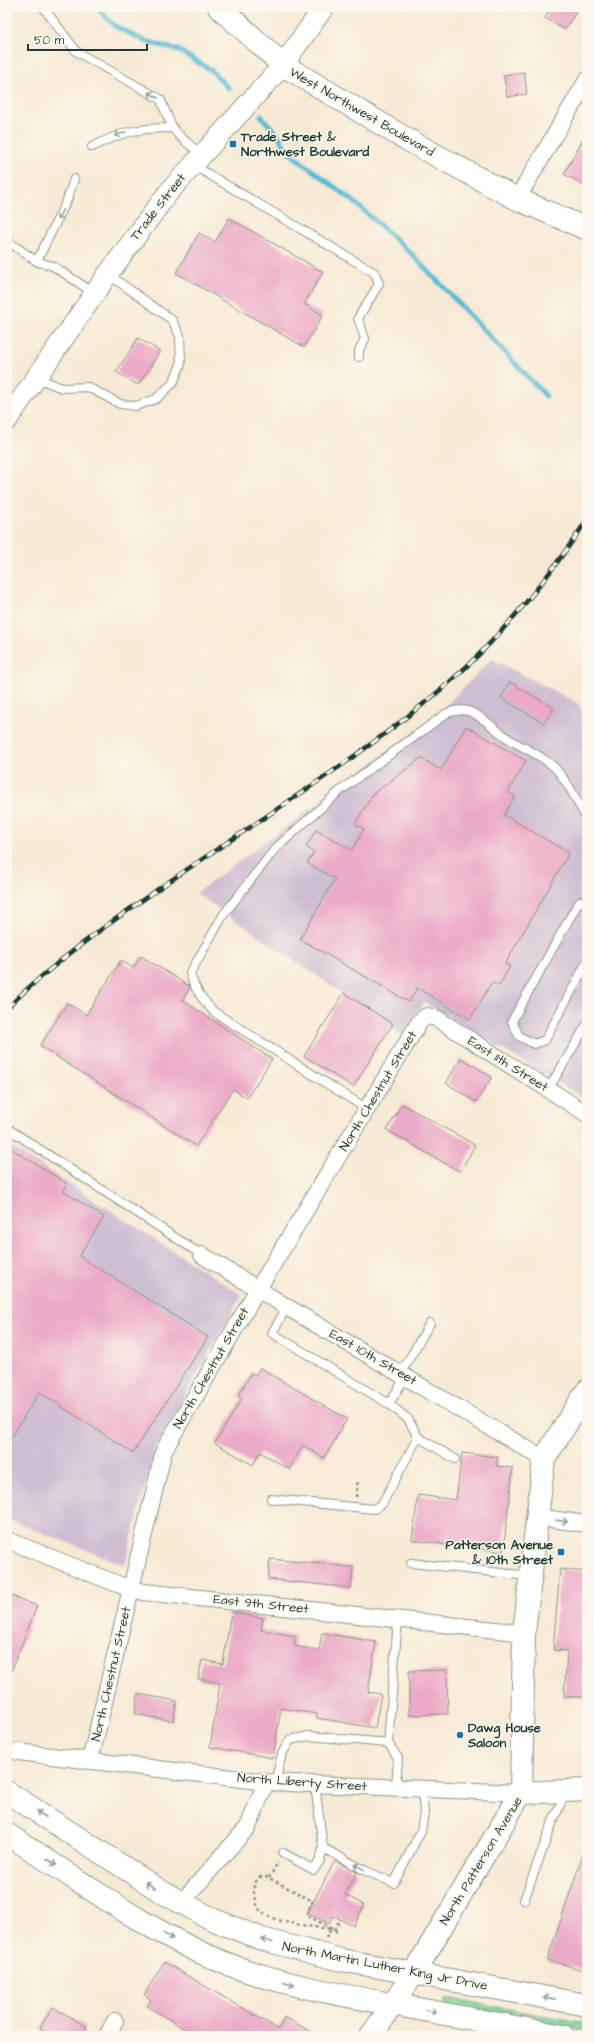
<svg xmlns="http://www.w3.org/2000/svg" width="594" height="2043" viewBox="0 0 594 2043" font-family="'Architects Daughter',sans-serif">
<rect width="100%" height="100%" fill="#fbf7ec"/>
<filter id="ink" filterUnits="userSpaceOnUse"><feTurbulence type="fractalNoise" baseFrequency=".025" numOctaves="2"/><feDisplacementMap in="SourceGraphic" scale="8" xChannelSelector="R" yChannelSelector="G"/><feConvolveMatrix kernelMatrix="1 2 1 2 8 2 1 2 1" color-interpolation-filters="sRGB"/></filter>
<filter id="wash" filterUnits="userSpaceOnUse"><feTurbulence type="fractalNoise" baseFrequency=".012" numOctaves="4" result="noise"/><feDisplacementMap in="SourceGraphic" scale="16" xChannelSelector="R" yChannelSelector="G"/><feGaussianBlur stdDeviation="0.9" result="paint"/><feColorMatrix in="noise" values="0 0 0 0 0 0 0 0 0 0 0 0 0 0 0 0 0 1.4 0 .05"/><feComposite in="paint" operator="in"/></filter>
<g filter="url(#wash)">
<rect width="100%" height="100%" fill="#f7ead5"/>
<!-- industrial -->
<path fill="#cebed2" d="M492,659L579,704L587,726V1100L424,1002L403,1035L196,893L434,717Z
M7,1144L242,1295L155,1448L125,1565L7,1519Z"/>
<!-- green -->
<path fill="#79ce91" stroke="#4c8662" d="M447,1998L587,2023V2031L445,2005L444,2001Z"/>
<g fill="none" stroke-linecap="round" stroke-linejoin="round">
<!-- stream -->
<path stroke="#55b9d3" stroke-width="5" d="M96,7L115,26L145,41L178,50L211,70L229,89
M261,116L278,135L288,152L352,200L414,256L546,396"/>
</g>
<g id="blocks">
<!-- building -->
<path fill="#ebaac7" d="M551,7H579L565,30L545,18Z
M524,72L527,94L507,97L504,75Z
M587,132V187L564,174Z
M229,218L323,272L304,304L323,315L304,347L176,273L199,233L215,242Z
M138,338L160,351L138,385L116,372Z
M510,682L554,708L544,723L501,698Z
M466,726L526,761L508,792L515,796L504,815L569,853L505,964L510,966L499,986L492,982L470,1019L417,988L409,1002L300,939L335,879L307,863L314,852L306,847L316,830L352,850L364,829L355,824L373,794L421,758L441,770Z
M141,956L189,986L190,988L182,1000L272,1059L247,1098L233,1089L196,1146L40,1046L67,1003L86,1015L121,960L133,968Z
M344,993L393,1024L353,1087L304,1056Z
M461,1058L492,1077L476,1102L446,1083Z
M402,1104L475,1145L460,1172L387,1130Z
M7,1146L68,1184L63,1191L104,1217L79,1256L208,1337L133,1453L39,1392L7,1445V1375L12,1368L7,1365Z
M260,1368L347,1419L324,1458L303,1445L289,1469L260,1452L253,1465L215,1443L242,1398L238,1396L251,1373L255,1375Z
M462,1453L498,1457L496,1466L513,1468L503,1552L412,1540L418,1495L456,1500Z
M270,1559L353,1567L351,1588L268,1579Z
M560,1569L587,1572V1697H564L567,1651L553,1650Z
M10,1595L37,1606L8,1679L7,1603Z
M231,1612L263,1618L261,1630L295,1636L294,1646L319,1650L322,1633L376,1642L368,1692L381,1694L375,1728L317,1718V1714L281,1708L273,1758L210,1747L220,1683L198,1679L202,1660L223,1664Z
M447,1670L448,1714L409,1715V1671Z
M138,1694L177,1701L173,1721L135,1714Z
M585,1849H587V1971L547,1960Z
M335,1861L357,1872L345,1895L364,1905L354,1926L333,1916L329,1924L307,1913Z
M164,1962L278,2029L285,2017L318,2036H196L147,2006L151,2000L144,1995Z
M53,2007L87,2027L82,2036H53L40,2028Z"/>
</g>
</g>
<g filter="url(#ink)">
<use href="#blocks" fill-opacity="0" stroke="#8b9484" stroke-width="1"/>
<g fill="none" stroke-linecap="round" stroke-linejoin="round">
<defs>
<path id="service" d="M43,7L77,52L160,99C165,109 168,119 173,128C180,139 192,146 201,154
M92,147C124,131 137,128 173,128
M193,165L375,273L379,284L358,318L365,339L359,350V357
M7,241L38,262L53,266L94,293
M37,261L67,200L74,179
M37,378L62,388L88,387L120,404L136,406L156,399L173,383L181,364L180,336L172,320L108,274
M587,902L581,901L577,905L512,1021L519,1036L534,1044L545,1040L587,962
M548,1090L587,1024
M367,1109L214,1012C203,1000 194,989 190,973L224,914L275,849L341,790L447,713C454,711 461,709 468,711C483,716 494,729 506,737C522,748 540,754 554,767C568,781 577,802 587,819
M7,1128L202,1255
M401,1373L430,1323
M389,1404L406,1376
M418,1437L455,1459
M271,1499L374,1509L382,1504L418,1437L408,1419L389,1404L272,1333L287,1307
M411,1563L529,1576
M388,1743L398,1619
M275,1783L282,1754L290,1740L309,1736L388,1743L398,1758L396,1788
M323,1848L366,1871L394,1883L421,1831L424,1813L422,1789
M283,1853L314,1870L320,1860L323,1848L315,1784
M524,1900L553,1821L565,1794"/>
<path id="minor" d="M517,199L587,80
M202,1255L287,1307L544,1459
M536,1517L587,1524
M7,1540L120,1585L144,1592L524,1633
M18,1752L266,1782L521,1793
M90,1761L164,1450L258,1289L420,1021L427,1016L436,1018L587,1114
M181,1903L248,1827L266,1782
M107,2036L115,2021"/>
<path id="tertiary" d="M7,420L108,274L168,193L283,65L324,7"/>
<path id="secondary" d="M219,7L283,65L406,139L517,199L587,229
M521,1793L587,1790
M371,2036L414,1973L521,1793L524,1633L544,1459L587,1391"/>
<path id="primary" d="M7,1792L162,1892L214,1920L262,1939L341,1960L587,2005
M7,1834C76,1878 149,1933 225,1963C278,1984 335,1994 391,2004C449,2015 506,2025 563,2036"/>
</defs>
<!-- service casing -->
<use href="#service" stroke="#8b9484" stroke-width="10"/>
<!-- minor casing -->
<use href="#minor" stroke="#8b9484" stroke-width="18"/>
<!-- tertiary casing -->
<use href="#tertiary" stroke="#8b9484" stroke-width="22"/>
<!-- secondary casing -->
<use href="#secondary" stroke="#8b9484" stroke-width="24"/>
<!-- primary casing -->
<use href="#primary" stroke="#8b9484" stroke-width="24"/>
<!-- path -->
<path stroke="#8b9484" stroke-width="2.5" stroke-dasharray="3 3" stroke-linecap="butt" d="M356,1497L358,1479
M269,1878L278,1862
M334,1930L340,1919
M326,1938L331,1929C314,1927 274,1923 262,1912C257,1908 256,1902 255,1896C252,1888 254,1882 260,1877H267L313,1901L306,1915L338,1932"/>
<!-- service -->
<use href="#service" stroke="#fff" stroke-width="8"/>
<!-- minor -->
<use href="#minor" stroke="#fff" stroke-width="16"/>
<!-- tertiary -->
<use href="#tertiary" stroke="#fff" stroke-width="20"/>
<!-- secondary -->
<use href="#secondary" stroke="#fff" stroke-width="22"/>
<!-- primary -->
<use href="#primary" stroke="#fff" stroke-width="22"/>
<defs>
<path id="rail" d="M7,1008C56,960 111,922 167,883C260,819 359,759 445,686C499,640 548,578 587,520"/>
</defs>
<!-- rail casing -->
<use href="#rail" stroke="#1f3d34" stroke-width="4.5"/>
<!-- rail -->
<use href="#rail" stroke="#fbf7ec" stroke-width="3" stroke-dasharray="9" stroke-linecap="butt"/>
</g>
<!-- one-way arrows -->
<defs><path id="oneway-shaft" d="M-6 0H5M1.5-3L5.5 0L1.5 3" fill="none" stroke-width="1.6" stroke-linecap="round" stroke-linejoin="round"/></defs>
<g stroke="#8f9e9a">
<use href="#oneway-shaft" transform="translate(153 95) rotate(-150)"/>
<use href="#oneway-shaft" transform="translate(120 134) rotate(162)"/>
<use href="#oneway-shaft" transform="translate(60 215) rotate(116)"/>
<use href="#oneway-shaft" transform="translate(562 1521) rotate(8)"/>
<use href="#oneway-shaft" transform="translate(41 1814) rotate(-147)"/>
<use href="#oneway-shaft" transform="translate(52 1862) rotate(33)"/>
<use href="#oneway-shaft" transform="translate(359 1867) rotate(-152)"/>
<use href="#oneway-shaft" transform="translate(150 1885) rotate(-147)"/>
<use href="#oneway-shaft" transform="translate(168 1936) rotate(29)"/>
<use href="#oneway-shaft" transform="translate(267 1941) rotate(-163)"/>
<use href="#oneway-shaft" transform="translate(289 1984) rotate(14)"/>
<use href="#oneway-shaft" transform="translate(549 1998) rotate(-169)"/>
<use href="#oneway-shaft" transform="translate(431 2011) rotate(10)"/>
</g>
</g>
<!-- markers -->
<g fill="#1f6fb2" stroke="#fbf7ec" stroke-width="1.5">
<rect x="229" y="140" width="8" height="8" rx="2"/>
<rect x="557" y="1548" width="8" height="8" rx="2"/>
<circle cx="460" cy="1735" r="4"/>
</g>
<g text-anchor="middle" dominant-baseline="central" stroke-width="3" stroke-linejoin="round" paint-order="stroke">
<!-- street labels -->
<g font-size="13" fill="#1f3d34" stroke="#fbf7ec">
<text transform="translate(362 112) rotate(30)">West Northwest Boulevard</text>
<text transform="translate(158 207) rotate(-52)">Trade Street</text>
<text transform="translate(508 1064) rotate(32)">East 11th Street</text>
<text transform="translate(378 1091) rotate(-59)">North Chestnut Street</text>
<text transform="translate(373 1357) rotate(30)">East 10th Street</text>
<text transform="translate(211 1368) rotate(-60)">North Chestnut Street</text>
<text transform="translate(261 1604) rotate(6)">East 9th Street</text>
<text transform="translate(111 1674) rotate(-77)">North Chestnut Street</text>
<text transform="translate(302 1782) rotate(4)">North Liberty Street</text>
<text transform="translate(481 1861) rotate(-59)">North Patterson Avenue</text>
<text transform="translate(385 1966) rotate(11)">North Martin Luther King Jr Drive</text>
</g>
<!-- poi labels -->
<g font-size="13" font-weight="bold" fill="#1f3d34" stroke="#fbf7ec" text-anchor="start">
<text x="241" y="137">Trade Street &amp;<tspan x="241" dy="15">Northwest Boulevard</tspan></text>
<text x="553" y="1545" text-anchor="end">Patterson Avenue<tspan x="553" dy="15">&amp; 10th Street</tspan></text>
<text x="468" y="1728">Dawg House<tspan x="468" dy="15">Saloon</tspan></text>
</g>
</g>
<!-- margin -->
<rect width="594" height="2043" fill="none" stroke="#fbf7ec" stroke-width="24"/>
<!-- scale -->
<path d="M28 44v6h119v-6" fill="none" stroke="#1f3d34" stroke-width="2"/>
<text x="34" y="44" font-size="12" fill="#1f3d34" stroke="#fbf7ec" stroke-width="3" paint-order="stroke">50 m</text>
</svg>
